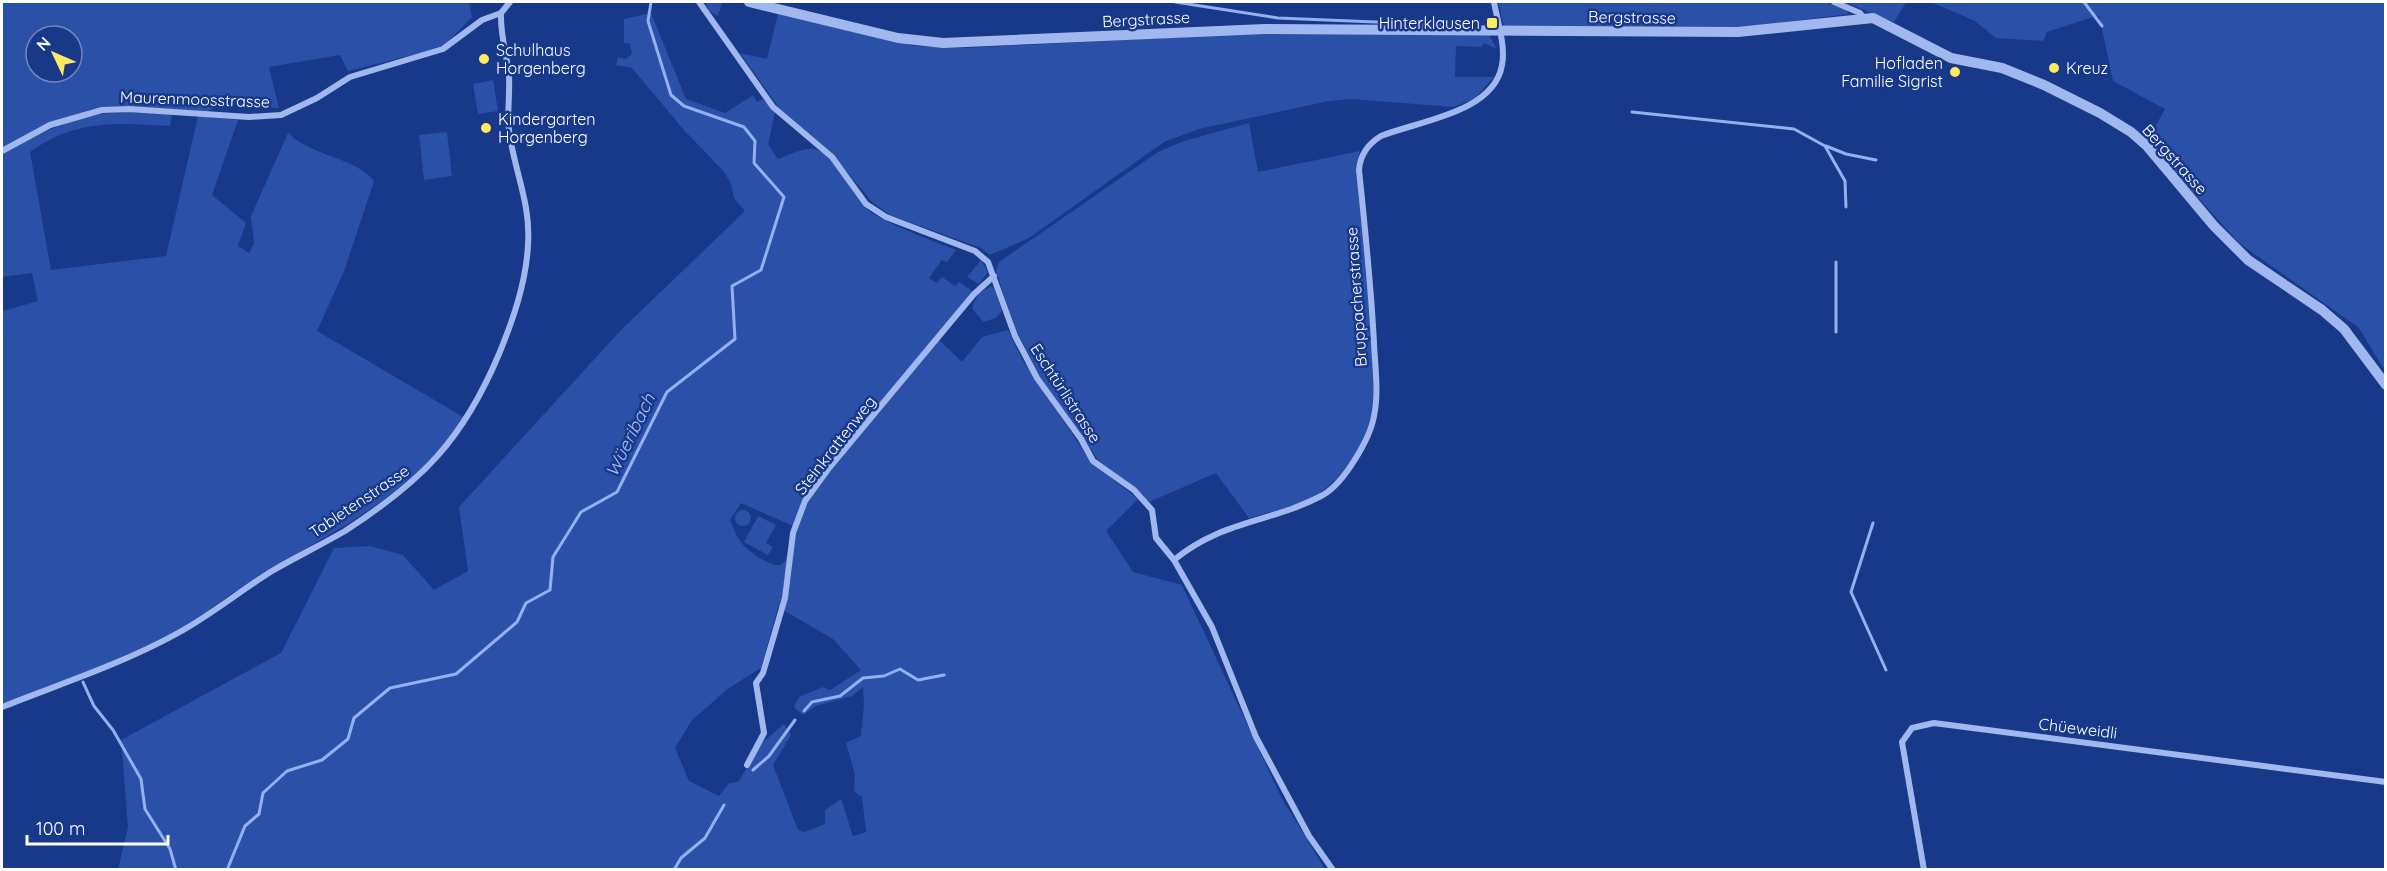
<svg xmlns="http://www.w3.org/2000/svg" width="2387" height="871" viewBox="0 0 2387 871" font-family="Quicksand,sans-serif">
<rect width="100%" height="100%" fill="#18388a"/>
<!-- green -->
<path fill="#2a50a8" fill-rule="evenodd" d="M2,2H469L472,17L445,45L421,53L348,71L340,55L269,67L279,108L222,105L206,112L124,106L92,109L46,125L2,148ZM36,36H72V72H36Z
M705,2H722L718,16L709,11Z
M1498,2H1825L1847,10L1848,14L1747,27L1504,26Z
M1844,2H1906L1894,22Z
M1931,2H2385V371L2359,328L2239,243L2147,141L2165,109L2113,81L2099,15L2047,32L2043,41L1996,38L1975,21Z
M651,13L686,99L725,113L753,95L757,102L763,99L775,113L768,144L778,159C788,155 808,145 818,150C841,162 850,192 868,210C880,221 937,243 956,250L947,262L942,260L929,278L937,283L942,277L955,286L959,282L972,291L936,337L962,362L982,337L1008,330L1022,359L1091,462L1138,499L1106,531L1133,572L1182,585L1281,797L1325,869L118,870L128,827L121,740L281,653L334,548L370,546L403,555L434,590L468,571L459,507L621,330L745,211L734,198L731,184L725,173L684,130L632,68L616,65L618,57L626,59L632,54L630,44L624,43V19ZM741,503L793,526L786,560L781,565C770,567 747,551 741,542C736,536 733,527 730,520ZM778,607L833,639L861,670L830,690L823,687L799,697L794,707L803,715L816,706L852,696L863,687L864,704L861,736L846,743L855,774L854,791L862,797L866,832L853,836L841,799L825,810V824L805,832L798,830L773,765L791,735L784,724L763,742L738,782L729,783L719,796L689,781L675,748L692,720L729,688L761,668Z
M778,14L914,46L965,48L1239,34L1322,32L1489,35L1497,49L1484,43L1481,47L1456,46L1455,77H1494L1474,99L1453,107L1351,99L1329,101L1199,129L1164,142L1029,238L990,255L981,248L890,215L873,203L832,154L784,115L740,53L767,59Z
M493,80L498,111L478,114L473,84Z
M133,111L172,114L170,126C116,123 76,119 30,152L51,270L166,256L198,116L238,120L212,195L246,223L238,246L249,253L254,243L251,216L288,133C311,156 357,158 374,181L344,271L317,331L465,418C409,496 345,525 265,572C235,590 208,612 178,630C123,662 60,681 2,704V307L3,311L38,301L32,273L2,277V153C49,129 79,113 133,111Z
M1249,123L1258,172L1360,151L1356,165C1364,227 1371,289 1372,351C1373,372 1375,395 1371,415C1365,444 1343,478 1318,494C1299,507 1271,511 1249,518L1216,473L1149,502L1098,460L1039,375L1015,328L996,271L999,262L1158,152L1184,141Z
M447,132L452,176L424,180L419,135Z
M981,260L988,272L979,284L967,277Z
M991,286L995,290L1002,311L996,318L983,322L972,308L978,294Z
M735 518a8 8 0 1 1 16 0a8 8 0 1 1-16 0Z
M758,516L776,525L766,543L773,547L768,555L744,542Z"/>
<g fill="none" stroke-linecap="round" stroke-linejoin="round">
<!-- stream -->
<path stroke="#93b0f0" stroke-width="3" d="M1175,2L1278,18L1449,25
M2084,2L2102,26
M1632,112L1794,129L1825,146L1845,181L1846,207
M1826,146L1846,154L1876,160
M1836,332V262
M1873,523L1851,592L1886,670
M83,682L94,706L113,730L141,779L145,809L170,849L176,870
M804,711L812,702L840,696L863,678L884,676L900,669L918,680L944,675
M753,770L769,756L795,720
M227,870L245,826L259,814L263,793L287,771L322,760L348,739L354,718L390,688L456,674L517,622L526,603L550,590L553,557L581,512L617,492L667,392L735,339L732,286L761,270L784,197L754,163L755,141L744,127L684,106L671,95L648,21L651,2
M674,870L681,858L705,838L724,805"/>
<!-- minor -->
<path stroke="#a1b8ee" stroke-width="6" d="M699,2L773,107L832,157L866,204L886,217L975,251L988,262L1015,336L1037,378L1081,439L1093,461L1134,490L1152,510L1156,538L1174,560L1212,627L1256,737L1309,836L1333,870
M1834,2L1860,13L1864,18
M2,151L50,125L102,110L129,109L249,117L281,115L317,98L350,77L443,49L482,20L501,13L510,2
M1174,560C1222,520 1271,523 1323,495C1344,483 1370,439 1374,416C1379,392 1375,367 1374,343C1371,285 1365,227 1359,170C1360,154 1368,144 1381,136C1418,121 1494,113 1502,65C1506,46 1497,20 1494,2
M2,707C60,684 122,664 178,633C211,615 240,591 272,571C296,557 321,545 345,531C422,481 463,440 499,354C513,320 526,283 528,245C531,202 514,171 509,130C507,113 510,94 509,76C507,55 500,35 501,13
M747,765L764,733L756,683L763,673L785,598L793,533L805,501L829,468L974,294L994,276
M1924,870L1902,742L1912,728L1934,723L2386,782"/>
<!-- tertiary -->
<path stroke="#a1b8ee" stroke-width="10" d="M749,2L898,38L943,43L1265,29L1738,32L1873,18L1951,58L2002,68L2044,85L2100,113L2131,132L2147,146L2214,226L2248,260L2322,310L2344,329L2386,385"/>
</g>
<!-- markers -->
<g fill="#ffe95e" stroke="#18388a" stroke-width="2">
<rect x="1486" y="17" width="12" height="12" rx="3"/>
<circle cx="484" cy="59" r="6"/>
<circle cx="2054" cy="68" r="6"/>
<circle cx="1955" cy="72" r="6"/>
<circle cx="486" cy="128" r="6"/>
</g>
<g text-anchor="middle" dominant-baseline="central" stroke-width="5" stroke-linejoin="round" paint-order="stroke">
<!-- street labels -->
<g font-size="16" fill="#fff" stroke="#18388a">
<text transform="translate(1632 17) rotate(1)">Bergstrasse</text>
<text transform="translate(1146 19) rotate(-3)">Bergstrasse</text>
<text transform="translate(195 99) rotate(2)">Maurenmoosstrasse</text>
<text transform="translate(2175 159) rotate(48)">Bergstrasse</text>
<text transform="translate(1356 297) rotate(-94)">Bruppacherstrasse</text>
<text transform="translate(1066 393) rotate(57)">Eschtürlistrasse</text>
<text transform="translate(835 445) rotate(-52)">Steinkrattenweg</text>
<text transform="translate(359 501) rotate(-34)">Tabletenstrasse</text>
<text transform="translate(2078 728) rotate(7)">Chüeweidli</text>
</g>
<!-- poi labels -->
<g font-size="16" fill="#fff" stroke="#18388a" text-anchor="start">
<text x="1480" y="23" text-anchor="end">Hinterklausen</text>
<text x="496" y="50">Schulhaus<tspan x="496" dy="18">Horgenberg</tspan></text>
<text x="1943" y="63" text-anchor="end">Hofladen<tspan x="1943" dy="18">Familie Sigrist</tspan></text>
<text x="2066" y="68">Kreuz</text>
<text x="498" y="119">Kindergarten<tspan x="498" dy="18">Horgenberg</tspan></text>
</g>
<!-- water labels -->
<g font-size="18" font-style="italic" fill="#acc2f5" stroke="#18388a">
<text transform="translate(630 435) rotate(-64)">Wüeribach</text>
</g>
</g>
<!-- border -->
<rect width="2387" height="871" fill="none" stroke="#ffffff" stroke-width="6"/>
<!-- north arrow -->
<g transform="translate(54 54) rotate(314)"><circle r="28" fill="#18388a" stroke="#7488b9" stroke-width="1.5"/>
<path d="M0-4.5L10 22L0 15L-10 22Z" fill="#ffe95e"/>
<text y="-9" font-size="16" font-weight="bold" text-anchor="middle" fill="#ffffff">N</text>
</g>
<!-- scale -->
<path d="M27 835v9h141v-9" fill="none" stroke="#ffffff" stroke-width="3"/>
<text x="36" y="835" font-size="18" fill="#ffffff" stroke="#18388a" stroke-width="4.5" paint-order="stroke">100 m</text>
</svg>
